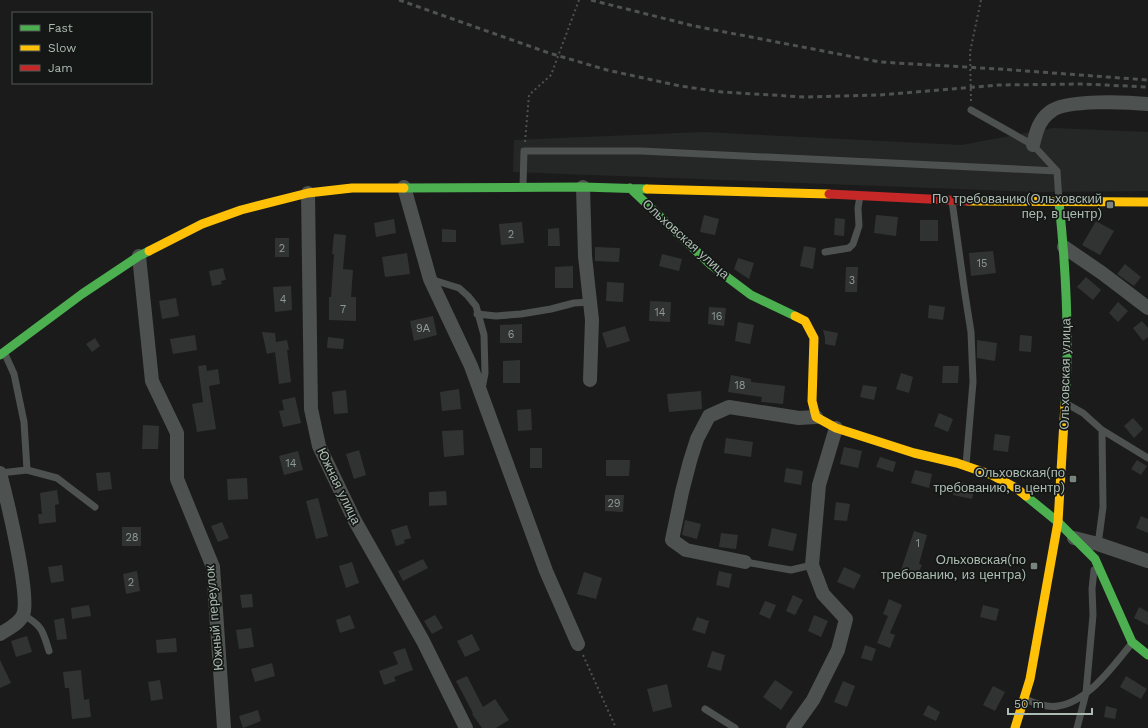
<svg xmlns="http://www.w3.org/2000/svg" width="1148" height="728" viewBox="0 0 1148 728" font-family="'Work Sans',sans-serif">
<rect width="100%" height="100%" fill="#1b1b1b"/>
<!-- built -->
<path fill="#252726" d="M1053,128L1148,132V191L1039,192L513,172L514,140L703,132L961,145Z"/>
<!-- building -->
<path fill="#313333" d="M704,215L719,219L715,235L700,232Z
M876,215L898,217L896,236L874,233Z
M835,218L845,219L844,236L834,235Z
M394,219L396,233L376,237L374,223Z
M920,220H938V241H920Z
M1096,221L1114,231L1100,255L1082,245Z
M522,222L524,243L501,245L499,224Z
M559,228L560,246H548V229Z
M442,229L456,230V242H442Z
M334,234L346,235L343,269L353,270L351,297H356V321L329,320V297H331L334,254H332Z
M275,238H289V257H275Z
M804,246L816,248L813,269L800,266Z
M595,247L620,248L619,262L595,261Z
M993,251L996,273L971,276L969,253Z
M407,253L410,274L385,277L382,257Z
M662,254L682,259L679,271L659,266Z
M738,258L754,263L749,279L734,269Z
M1125,264L1141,277L1134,286L1117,274Z
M573,266V288H555V267Z
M846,267H858L857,292H845Z
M223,268L226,280L221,281L222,284L212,286L209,271Z
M1086,277L1101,290L1093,300L1077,287Z
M607,282L624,283L623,302L606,301Z
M291,286L292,310L275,312L273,287Z
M176,298L179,316L162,319L159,301Z
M650,301L671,302L670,322L649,321Z
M1118,302L1128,311L1118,322L1109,313Z
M929,305L945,307L943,320L928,318Z
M709,307L726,308L724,326L708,324Z
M433,316L437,335L414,341L410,321Z
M1142,321L1148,328V337L1143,341L1133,328Z
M738,322L754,325L750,344L735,341Z
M522,324V343H500V325Z
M625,326L630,341L607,348L602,333Z
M823,330L838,333L835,346L825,344V338Z
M262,332L275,333L276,342L287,340L289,350H287L291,382L279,384L275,352L267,354Z
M195,335L197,350L173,354L170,339Z
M1020,335L1032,336L1031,352L1019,351Z
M328,337L344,339L343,349L327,348Z
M95,338L100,346L92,352L86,344Z
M977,340L997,343L995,361L977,358Z
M520,360V383H503V361Z
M206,365L207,371L218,369L220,384L209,386L216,429L197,432L192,404L203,402L198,366Z
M943,366H959L958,383H942Z
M901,373L913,377L909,393L896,389Z
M731,375L751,379V382L785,386L783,404L761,402L762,397L728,392Z
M863,385L877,387L874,400L860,397Z
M459,389L461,409L442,411L440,392Z
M346,390L348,413L334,414L332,392Z
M701,391L702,409L669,412L667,394Z
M295,397L301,423L283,427L279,411L284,410L282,400Z
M531,409L532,430L518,431L517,410Z
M939,413L953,419L948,432L934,426Z
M1133,418L1143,429L1134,438L1124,426Z
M143,425L159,426L158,449H142Z
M463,430L464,455L444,457L442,431Z
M995,434L1010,436L1008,452L993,450Z
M726,438L753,442L751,457L724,453Z
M844,447L862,451L858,468L840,464Z
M530,448H542V468H530Z
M359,450L366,475L354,479L346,454Z
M298,451L303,470L284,475L279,456Z
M880,457L896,462L893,472L876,467Z
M606,460H630L629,476H606Z
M1137,460L1147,466L1141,475L1131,469Z
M786,468L803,471L801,485L784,482Z
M915,470L932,474L929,488L911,483Z
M110,472L112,489L98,491L96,473Z
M247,478L248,499L228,500L227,479Z
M956,481L975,486L972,499L953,495Z
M57,490L59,504L55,505L56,522L39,524L38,514H42L40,493Z
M446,491L447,505L429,506V492Z
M605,495H624L623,512L605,511Z
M318,498L328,536L316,539L306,501Z
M836,502L850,504L847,521L834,520Z
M1141,516L1148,519V533L1136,528Z
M685,520L701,524L697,539L682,535Z
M222,522L229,538L218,542L211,526Z
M407,525L411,538L404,540L405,543L396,546L391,530Z
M122,527H141V546H122Z
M772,528L797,534L793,551L768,546Z
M914,531L927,535L919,564L922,565L916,579L900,573Z
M721,533L738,535L736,549L719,547Z
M423,559L428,568L403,581L398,571Z
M352,562L359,583L346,588L339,566Z
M62,565L64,581L51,583L48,567Z
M844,567L861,575L854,589L837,582Z
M137,571L140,591L126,594L123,574Z
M719,571L732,574L729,588L716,585Z
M584,572L602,578L596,599L577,594Z
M252,594L253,607L242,608L240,595Z
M793,595L803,600L795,615L786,611Z
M889,599L902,605L890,633L895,635L890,648L877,643L888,616L883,614Z
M765,601L776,605L770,619L759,614Z
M89,605L91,616L72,619L71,608Z
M983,605L999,609L996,621L980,617Z
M1139,607L1148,612V625L1134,618Z
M350,615L355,628L340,633L336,620Z
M435,615L443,628L432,634L424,621Z
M814,615L828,621L821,637L808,631Z
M697,617L709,621L705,634L692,630Z
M64,618L67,639L57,640L54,620Z
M251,628L254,647L239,649L236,630Z
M472,634L480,650L465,657L457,641Z
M27,636L32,652L16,657L11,641Z
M176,638L177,652L157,653L156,640Z
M865,645L876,649L872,661L861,658Z
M405,648L413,670L394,677L396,681L384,685L379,671L398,664L393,652Z
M712,651L725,655L721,671L707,667Z
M0,660L11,683L0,688Z
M272,663L275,676L255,682L251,669Z
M81,670L84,700L89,699L91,717L72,719L69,688H65L63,672Z
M467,676L483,707L495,699L509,720L496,728H482L472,714L473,713L456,681Z
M1126,676L1147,689L1141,699L1120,687Z
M160,680L163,699L151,701L148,682Z
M775,680L793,692L781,710L763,697Z
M843,681L855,686L847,707L834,702Z
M667,684L672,707L653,712L647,689Z
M993,686L1005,692L995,711L983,705Z
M928,705L940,712L936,721L923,715Z
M1106,706L1117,709L1115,719L1104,717Z
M258,710L261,721L243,728L239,716Z"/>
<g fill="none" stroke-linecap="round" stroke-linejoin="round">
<!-- path -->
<path stroke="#4e534f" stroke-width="2" stroke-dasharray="2 3" stroke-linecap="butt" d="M971,101L970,52L981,0
M525,142L529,95L551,75L579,0
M583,655L616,728"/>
<!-- lane -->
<path stroke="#4d514f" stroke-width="7" d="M971,110L1033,145L1057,171
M523,186L524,151H641L1057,171L1059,201
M952,201L965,294L971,332L973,382L966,465
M825,252L849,248L853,244L859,226L858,208L860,196
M430,279L459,288L468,296L476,306L484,335L485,373L482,389
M477,314L496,316L521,314L551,309L574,303L590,302
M4,352L14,374L24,422L27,470
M1067,404L1083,413L1102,430L1103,507L1098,545
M1102,430L1148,458
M0,473L27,470L57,478L95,507
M745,562L791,570L812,565
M23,615C42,625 43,631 49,651
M1025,699C1034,703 1048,708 1058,706C1088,702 1114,665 1132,643
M705,709L735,728
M1077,728L1086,693L1093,615L1092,589L1094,570"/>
<!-- street -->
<path stroke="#4d514f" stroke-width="14" d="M1033,145C1036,132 1039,120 1050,112C1064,99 1128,102 1148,104
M404,187L430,279L471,366L546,571L578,644
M583,187L585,256L592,320L590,380
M308,193L311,409L319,446L355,521L423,641L466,728
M1064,247L1102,273L1148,308
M139,256L152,381L177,433V479L213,567L224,728
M0,473C6,496 31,597 23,615C19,624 8,629 0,634
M1074,538L1098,544L1148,561
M745,562L686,550L672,540L682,492L690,461L697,439L709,416L729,407L799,418L816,417
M793,728L813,700L838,650L846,619L823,594L812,565L819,485L836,428"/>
<!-- fast -->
<path stroke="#4caf50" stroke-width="9" d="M404,188L583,187L647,189
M630,188L711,265L751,295L795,316
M1059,202C1066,269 1070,337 1065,404
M0,355L82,294L139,256L149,251
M1026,496L1058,522L1095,559L1132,642L1148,655"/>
<!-- slow -->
<path stroke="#ffc107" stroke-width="9" d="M647,189L829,194
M968,201L1148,202
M149,251L202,224L241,210L308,193L352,188H404
M795,316L805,321L814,338L812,401L816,417L836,428L914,453L957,463L992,475L1016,488L1026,496
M1015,728L1030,679L1058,522L1065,404"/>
<!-- jam -->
<path stroke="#c62828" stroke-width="9" d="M829,194L968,201"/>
<!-- rail -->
<path stroke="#4e5250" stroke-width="3" stroke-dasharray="5 4" stroke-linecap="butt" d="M399,0L549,53L607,70L680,86L722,92L804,97L879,95L999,85L1083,84L1148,87
M591,0L694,26L880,62L999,69L1148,80"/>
</g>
<!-- markers -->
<g fill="#79847d" stroke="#151716" stroke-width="1.5">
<rect x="1106" y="201" width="8" height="8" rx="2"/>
<rect x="1069" y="475" width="8" height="8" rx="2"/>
<rect x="1030" y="562" width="8" height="8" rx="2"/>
</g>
<g text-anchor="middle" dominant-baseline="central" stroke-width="3.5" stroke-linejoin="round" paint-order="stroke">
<!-- number labels -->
<g font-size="11" fill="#8d9a92">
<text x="511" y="234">2</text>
<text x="282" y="248">2</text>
<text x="982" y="263">15</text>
<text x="852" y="280">3</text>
<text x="283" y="299">4</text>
<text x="343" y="309">7</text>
<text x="660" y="312">14</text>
<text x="717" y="316">16</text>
<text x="423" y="328">9А</text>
<text x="511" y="334">6</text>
<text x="740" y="385">18</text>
<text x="291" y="463">14</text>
<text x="614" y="503">29</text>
<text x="132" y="537">28</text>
<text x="918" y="543">1</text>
<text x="131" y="582">2</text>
</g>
<!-- poi labels -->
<g font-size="13" fill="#acbcb2" stroke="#151716" text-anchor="end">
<text x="1102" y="198">По требованию(Ольховский<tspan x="1102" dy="15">пер, в центр)</tspan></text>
<text x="1065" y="472">Ольховская(по<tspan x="1065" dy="15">требованию, в центр)</tspan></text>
<text x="1026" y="559">Ольховская(по<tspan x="1026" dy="15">требованию, из центра)</tspan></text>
</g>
<!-- street labels -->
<g font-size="13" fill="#acbcb2" stroke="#151716">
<text transform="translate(686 239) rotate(42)">Ольховская улица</text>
<text transform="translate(1065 374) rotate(-89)">Ольховская улица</text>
<text transform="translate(339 486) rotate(64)">Южная улица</text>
<text transform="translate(214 618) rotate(-95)">Южный переулок</text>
</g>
</g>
<!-- legend -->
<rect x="12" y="12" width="140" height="72" fill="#151716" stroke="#515954"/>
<rect x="20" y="25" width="20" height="6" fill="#4caf50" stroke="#515954"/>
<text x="48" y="32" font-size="12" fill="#acbcb2">Fast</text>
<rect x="20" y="45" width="20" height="6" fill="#ffc107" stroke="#515954"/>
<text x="48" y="52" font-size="12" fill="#acbcb2">Slow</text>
<rect x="20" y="65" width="20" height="6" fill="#c62828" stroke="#515954"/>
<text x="48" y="72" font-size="12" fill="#acbcb2">Jam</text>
<!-- scale -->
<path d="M1008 708v6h84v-6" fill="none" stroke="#acbcb2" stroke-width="2"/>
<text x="1014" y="708" font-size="12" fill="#acbcb2" stroke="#151716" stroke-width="3" paint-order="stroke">50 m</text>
</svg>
